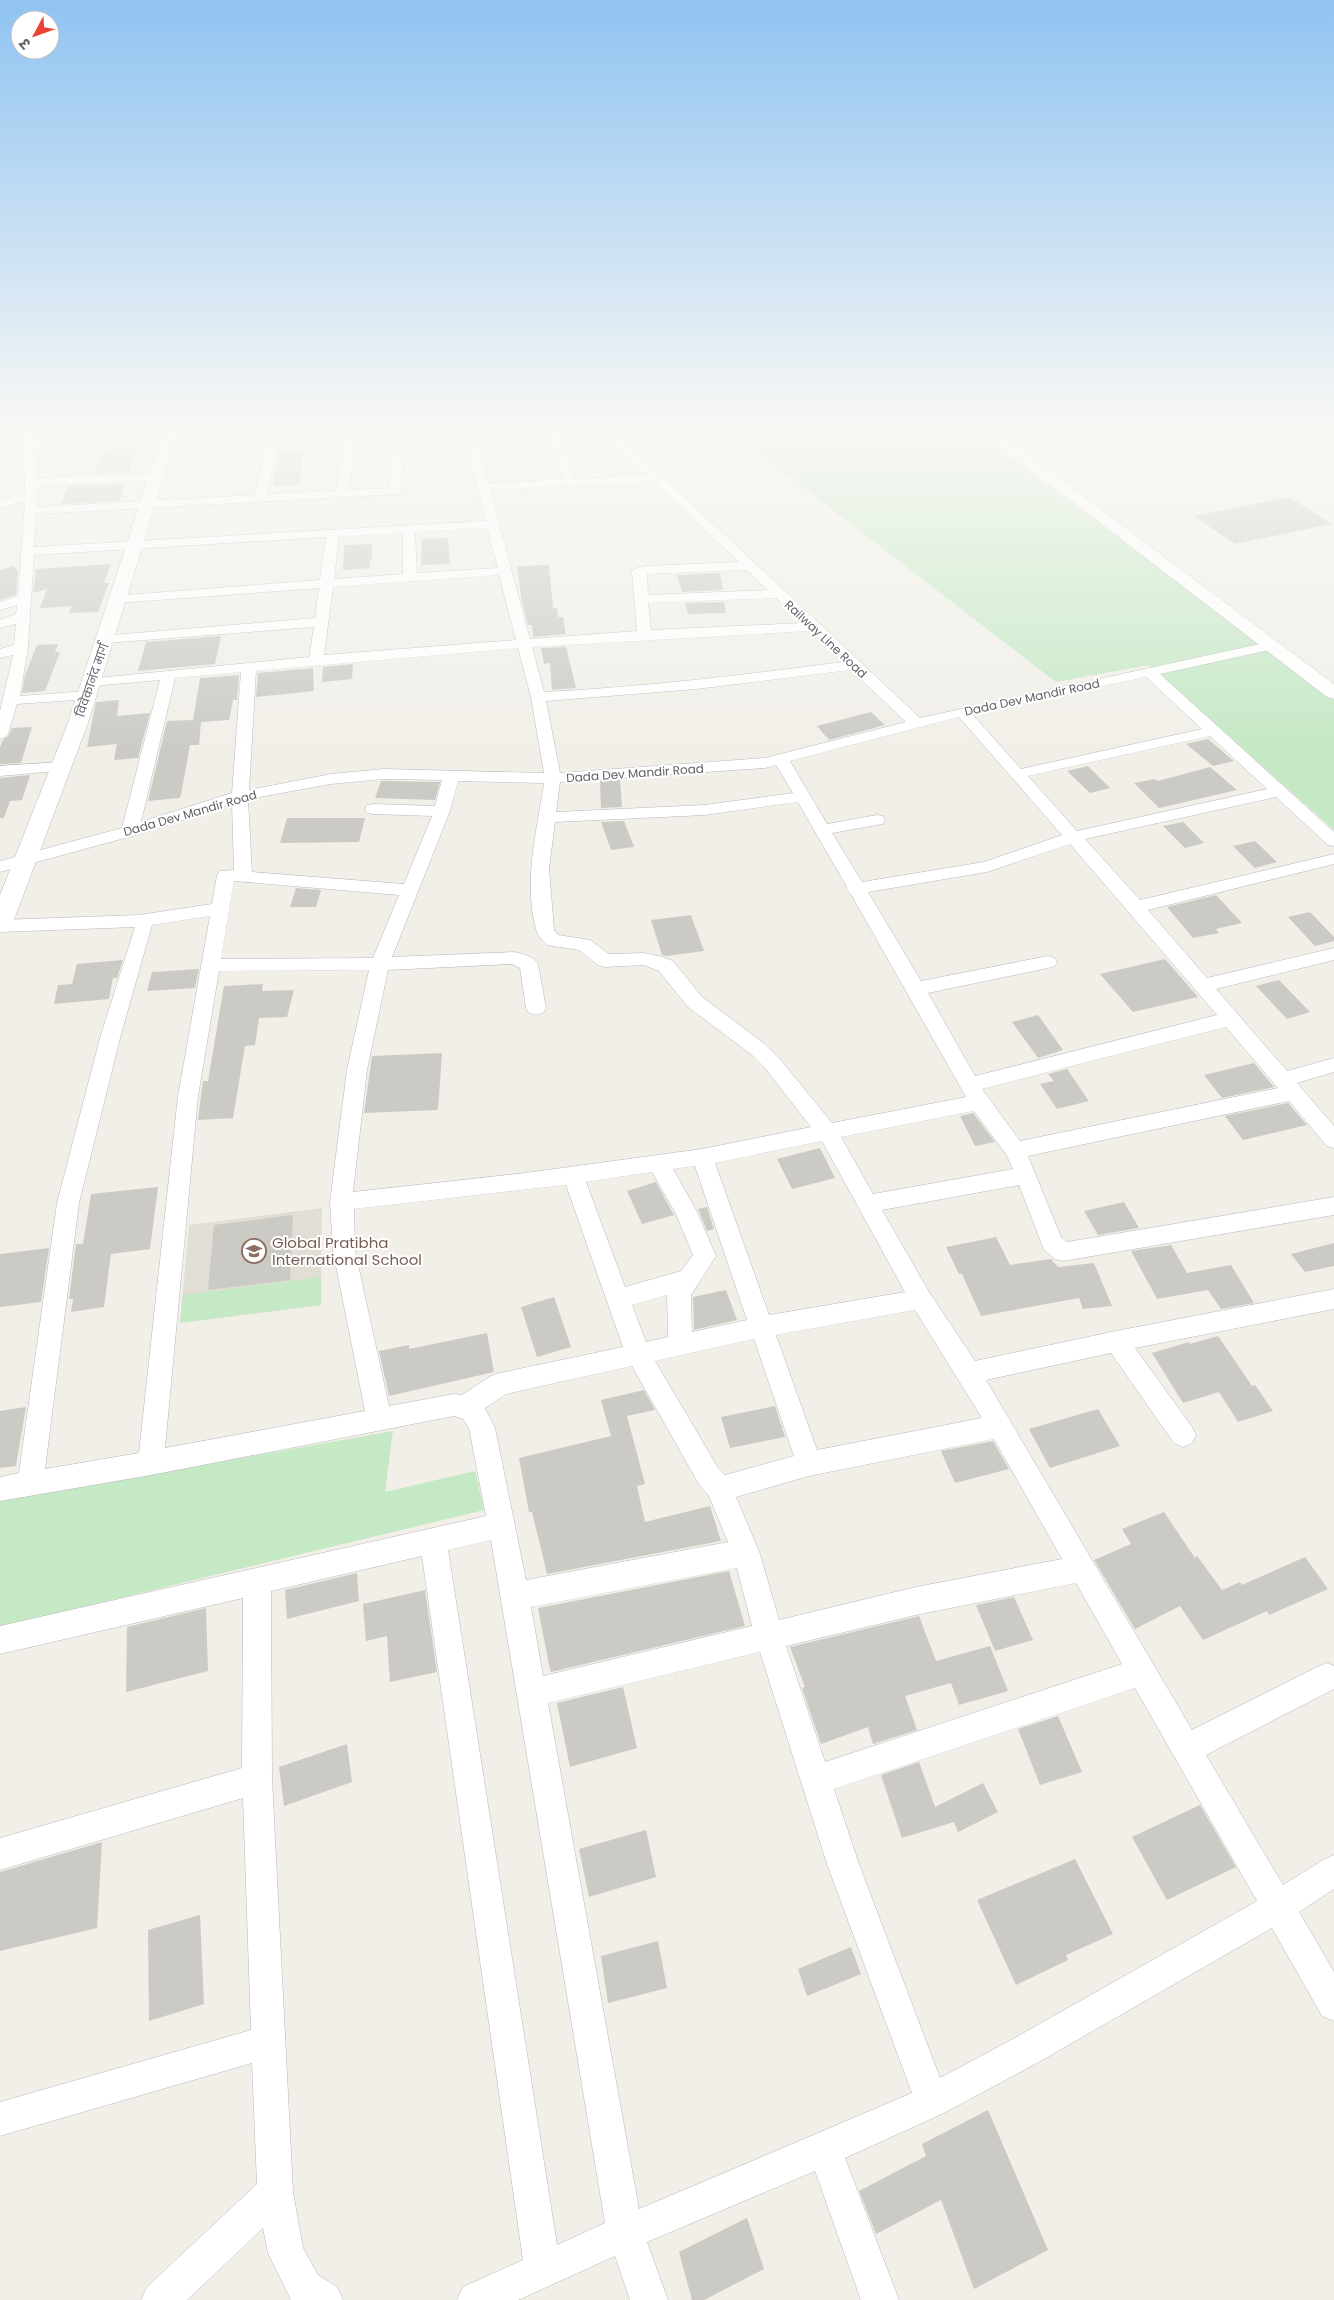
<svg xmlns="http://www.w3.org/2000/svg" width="1334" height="2300" viewBox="0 0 1334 2300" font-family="Poppins,'Noto Sans Devanagari',sans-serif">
<rect width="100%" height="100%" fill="#f1efe8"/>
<!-- education -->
<path fill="#e1ded6" d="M322,1208L321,1305L180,1323L189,1225Z"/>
<!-- green -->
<path fill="#c5e8c5" d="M729,430H973L1334,698V830L1149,665L1056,682Z
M321,1277V1305L180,1323L183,1295Z
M393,1431L385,1492L475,1471L484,1510L0,1627V1501Z"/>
<!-- building -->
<path fill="#cccac5" d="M138,448L129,472L92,474L106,449Z
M303,450L300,485L273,486L279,451Z
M125,484L120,501L61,504L68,486Z
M1289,497L1332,524L1235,544L1194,516Z
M448,538L450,564L421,565L422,539Z
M372,544V561H369L370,568L343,570L344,545Z
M111,564L104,583H109L98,612L69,613L72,606L40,608L47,589L33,593L36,569Z
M549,565L553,608H557L558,617H563L566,634L533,637L532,625H528L522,603L517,566Z
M13,566L18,571L16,595L0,600V570Z
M720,573L723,590L682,592L677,575Z
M724,602L726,613L688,614L685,603Z
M221,636L215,664L138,671L146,642Z
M58,644L55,652H60L45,691L22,693L25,675L37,645Z
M566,647L576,688L552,690L550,663L544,664L541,648Z
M353,664L352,679L322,682L323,667Z
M313,668L314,691L256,697L258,673Z
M239,675L237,700H233L229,720L201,722L199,745H190L181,795L179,798L148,801L167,721L193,720L200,678Z
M119,700L117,716L150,713L138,758L114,760L117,744L87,747L96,702Z
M871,712L885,725L829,740L817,726Z
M32,727L21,763L0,764V747L3,740L9,735L12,728Z
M1208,739L1229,757L1234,761L1213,766L1186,744Z
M1088,766L1110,788L1090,793L1067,771Z
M1210,767L1237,790L1159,808L1134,783L1155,779L1158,781Z
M30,775L22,800L10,801L4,818H0V778Z
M620,780L622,807L601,808L600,781Z
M381,781H384L440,782L435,800L375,798Z
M287,818H365L359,842L280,843Z
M624,821L634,847L611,850L601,822Z
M1183,822L1204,843L1185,848L1163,826Z
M1255,841L1277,862L1255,868L1233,846Z
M296,888L321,890L316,907H290Z
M1216,895L1242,923L1216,929L1219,933L1193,938L1167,907Z
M1310,912L1334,937V941L1315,946L1288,917Z
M691,915L704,951L666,956L662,955L651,920Z
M1165,959L1198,997L1133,1012L1100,974Z
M123,960L117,978H113L109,999L54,1004L58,985L72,984L77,964Z
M199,969L195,988L147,991L152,972Z
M1279,980L1310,1012L1287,1019L1256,986Z
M263,984L262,991L294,990L287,1017L259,1018L255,1045L245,1046L233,1118L198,1120L203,1081H208L224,986Z
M1038,1015L1063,1050L1038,1058L1012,1022Z
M442,1053L438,1110L364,1113L372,1056Z
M1254,1063L1274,1087L1222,1098L1204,1075Z
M1067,1069L1089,1101L1057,1109L1040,1084L1054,1081L1048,1074Z
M1288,1103L1307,1125L1243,1140L1225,1116Z
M973,1113L995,1142L975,1146L960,1116Z
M820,1148L835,1178L792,1189L777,1159Z
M656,1182L674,1215L642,1224L627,1191Z
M158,1187L150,1249L111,1254L104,1307L71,1312L73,1299H69L76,1244H83L91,1194Z
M1124,1202L1139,1228L1098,1235L1084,1211Z
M707,1207L714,1229L707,1231L698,1209Z
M293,1215L290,1280L208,1290L214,1225Z
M996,1237L1010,1265L1051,1259L1058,1267L1094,1263L1112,1306L1083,1309L1079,1298L981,1316L962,1274H959L946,1247Z
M1334,1243V1266L1305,1272L1291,1254Z
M1171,1245L1187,1273L1231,1265L1254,1303L1221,1309L1208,1290L1157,1299L1131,1251Z
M49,1248L41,1302L0,1307V1254Z
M726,1290L737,1320L694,1330L693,1297Z
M554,1297L571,1347L537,1357L521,1307Z
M487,1333L494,1372L389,1396L379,1351L409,1345V1349Z
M1218,1336L1252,1386L1255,1385L1273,1411L1238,1422L1219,1392L1183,1403L1152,1353L1189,1342L1190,1344Z
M644,1390L655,1410L627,1416L645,1484L637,1486L645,1522L710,1506L721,1541L547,1574L532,1512H529L519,1458L611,1436L601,1400Z
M775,1406L785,1437L730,1448L721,1417Z
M26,1407L16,1466L0,1468V1411Z
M1098,1409L1120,1446L1050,1468L1029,1429Z
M993,1441L1009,1469L955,1483L941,1451Z
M1164,1512L1195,1558L1197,1556L1222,1590L1240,1582L1242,1585L1305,1557L1328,1589L1269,1615L1267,1611L1203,1640L1180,1606L1135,1629L1094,1560L1131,1544L1122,1529Z
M729,1571L745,1626L551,1672L550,1670L538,1608Z
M357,1573L359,1601L287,1619L285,1590Z
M425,1590L437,1672L390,1682L387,1636L366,1641L363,1604Z
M1014,1597L1033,1640L995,1651L976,1605Z
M206,1608L208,1671L126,1692L127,1627Z
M919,1616L936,1661L990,1646L1008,1691L959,1705L951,1683L905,1696L917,1730L873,1744L868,1727L821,1744L802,1688L805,1687L790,1647Z
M623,1687L637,1748L570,1767L557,1703Z
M1058,1716L1082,1772L1040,1785L1018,1729Z
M347,1744L352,1782L284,1806L279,1767Z
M919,1762L935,1807L983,1783L998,1812L958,1832L954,1822L902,1838L881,1775Z
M1200,1805L1236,1867L1167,1900L1132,1837Z
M646,1830L656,1877L589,1897L579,1849Z
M102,1842L97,1928L0,1951V1872Z
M1075,1859L1113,1934L1066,1955L1068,1960L1016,1985L977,1900Z
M200,1915L204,2004L149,2021L148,1930Z
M658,1941L667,1988L608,2003L601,1956Z
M851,1947L861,1974L807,1996L798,1969Z
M988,2110L1048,2250L974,2289L941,2200L876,2234L859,2191L926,2156L922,2144Z
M747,2218L764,2269L704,2300H692L679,2252Z"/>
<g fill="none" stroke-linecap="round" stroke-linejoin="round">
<defs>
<path id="street" d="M24,430H32L34,440L440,430H581L575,433L560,434L575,479L647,475L600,430H613L920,718L1269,642L1276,646L1269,650L1160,674L1334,832V846L1328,845L1276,797L1085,839L1140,900L1334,854V864L1148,910L1207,978L1334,948V960L1216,989L1287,1071L1334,1058V1072L1297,1083L1334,1126V1148L1327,1146L1289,1101L1028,1156L1061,1237L1067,1242L1334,1197V1215L1063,1261L1055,1259L1044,1250L1019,1185L882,1210L929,1292L975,1361L1116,1331L1334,1289V1309L1135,1348L1192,1427L1196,1435L1192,1443L1183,1447L1174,1443L1111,1353L986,1380L1192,1730L1317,1667L1327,1663L1334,1666V1689L1206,1755L1283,1885L1323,1860L1334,1855V1889L1299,1912L1334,1972V2021L1322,2016L1272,1928L1037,2063L944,2113L845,2158L899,2300H861L815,2171L647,2242L668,2300H630L615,2256L518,2300H457L463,2287L523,2260L422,1556L271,1591L272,1779L293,2192L303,2248L318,2275L337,2287L343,2300H291L268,2253L263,2228L187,2300H141L147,2287L257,2184L252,2063L0,2136V2102L251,2030L243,1798L0,1870V1838L242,1768L243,1598L0,1654V1626L486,1516L469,1428L463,1419L454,1416L151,1475L0,1501V1477L19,1473L57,1203L100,1038L135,927L0,932V920L139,915L212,904L217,875L220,871L234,870L232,804L136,835L0,872V861L122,828L160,680L92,686L85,682L87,679L309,657L314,627L106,643L101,642L99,639L101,636L315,618L319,588L118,603L111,599L113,596L320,580L326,537L34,555L28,647L20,696L88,691L95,695L88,699L17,704L8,734L5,737L0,739V711L13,655L0,658V649L14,645L16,624L0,628V620L16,614L17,605L0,610V602L18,596L25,501L0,508V500L25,493L24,449L0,455V448L23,442ZM548,434L563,479L488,483L475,436ZM464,436L486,521L34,547L36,514L400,494L406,438ZM394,438L390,488L349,490L355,439ZM344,439L337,491L267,494L278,441ZM267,441L255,495L36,507L38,485L157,481L163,477L157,473L38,478L35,447ZM654,482L739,562L647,566L634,569L632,572L637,631L530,639L490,490ZM487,528L498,568L417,573L415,532ZM403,533V574L334,579L339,537ZM747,570L768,590L648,595L647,574ZM499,575L516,640L324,655L333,587ZM776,598L803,623L651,630L648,603ZM811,631L843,662C744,675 644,687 544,692L532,647ZM518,648L531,697L544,773L384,769L331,774L249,790L256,671ZM851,670L906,722L765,758L560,773L546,701L696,689ZM241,672L232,793L141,822L175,678ZM1146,677L1202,729L1021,769L972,714ZM959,717L1062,835L984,862L862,882L832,833L877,825L883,824L885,820L883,816L877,815L827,824L790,761ZM1210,736L1267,789L1077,831L1028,776ZM776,765L793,793L705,805L556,812L560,782L765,768ZM384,779L442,780L435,806L373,804L367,805L365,809L367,813L373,814L432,816L404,884L252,872L248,799L331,784ZM458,781L544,783C537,830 523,882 536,929C537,935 543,941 547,945L579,950L598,965L605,967L644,965L659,971L688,1007L752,1055L765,1068L811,1127L702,1149L525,1173L353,1192L367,1070L388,970L512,964L520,968L526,1008L529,1013L536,1015L543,1013L546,1008L538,964C534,956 522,954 514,952L392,957L450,811ZM798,802L847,887L846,889L851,894L966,1097L832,1123L779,1058L766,1045L702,997L673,961L663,957L644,953L609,954L590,940L558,935L554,930L549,868L555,822L705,815ZM1070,844L1217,1015L975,1076L928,993L1048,968L1055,966L1057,962L1055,958L1048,956L921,981L868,892L987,872ZM234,881L399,895L373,958L221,959ZM210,916L178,1096L139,1453L45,1469L79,1203L120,1038L152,925ZM369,970L347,1070L330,1202L333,1251L365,1411L165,1448L198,1096L219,971ZM1226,1027L1278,1088L1020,1141L982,1089ZM974,1111L1006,1154L1013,1169L873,1194L841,1137ZM822,1141L905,1292L769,1315L715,1163ZM695,1166L747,1320L692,1332L691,1295L716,1256L696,1210L673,1169ZM652,1172L675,1212L693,1255L681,1271L625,1287L586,1182ZM566,1185L623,1347L500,1373L491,1376L462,1395L454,1394L389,1406L355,1251L354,1209ZM667,1295L668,1337L646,1342L632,1305ZM915,1310L982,1418L817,1450L776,1335ZM754,1339L794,1456L725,1475L718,1468L655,1361ZM632,1366L700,1486L709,1496L728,1542L526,1580L495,1428L485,1408L506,1394ZM994,1439L1062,1559L916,1587L779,1620L760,1554L736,1497L809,1476ZM491,1540L605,2223L557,2245L448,1550ZM737,1568L752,1626L543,1676L531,1607ZM1076,1583L1122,1664L825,1762L786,1646L916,1615ZM760,1652L827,1864L912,2093L639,2209L548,1703ZM1135,1688L1257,1901L1013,2039L940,2078L859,1864L834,1789Z
M62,762L68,764L70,767L68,770L0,776V766Z"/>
<path id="secondary" d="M164,430H178L88,723L12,925L8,930L0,933V895L68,723Z
M979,430H995L1334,684V699L1327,697Z"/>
</defs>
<!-- street casing -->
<use href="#street" stroke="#b5b8bc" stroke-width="1"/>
<!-- secondary casing -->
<use href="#secondary" stroke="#b6babf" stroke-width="1"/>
<!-- street -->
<use href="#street" fill="#fff" fill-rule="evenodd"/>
<!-- secondary -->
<use href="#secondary" fill="#fff" fill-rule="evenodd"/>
</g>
<!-- sky -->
<linearGradient id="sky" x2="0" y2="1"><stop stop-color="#8fc3f1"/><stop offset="0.57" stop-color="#f9f8f5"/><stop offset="1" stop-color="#f9f8f5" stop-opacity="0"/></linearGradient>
<rect width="1334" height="752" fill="url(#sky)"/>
<!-- icons -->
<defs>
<symbol id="school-ring" viewBox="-11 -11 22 22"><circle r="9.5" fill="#fff" stroke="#8d6e63" stroke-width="1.5"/><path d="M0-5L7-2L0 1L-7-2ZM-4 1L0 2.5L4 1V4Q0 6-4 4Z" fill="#8d6e63"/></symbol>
</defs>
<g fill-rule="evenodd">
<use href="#school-ring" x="240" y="1237" width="28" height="28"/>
</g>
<g text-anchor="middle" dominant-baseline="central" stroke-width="4" stroke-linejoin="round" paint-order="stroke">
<!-- far-street labels -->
<g font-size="12" fill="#5f6368" stroke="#fff">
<text transform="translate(826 639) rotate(43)">Railway Line Road</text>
<text transform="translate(92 680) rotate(-71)">विवेकानंद मार्ग</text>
<text transform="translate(1032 697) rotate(-12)">Dada Dev Mandir Road</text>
<text transform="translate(635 773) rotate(-4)">Dada Dev Mandir Road</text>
<text transform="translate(190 813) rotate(-16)">Dada Dev Mandir Road</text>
</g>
<!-- education labels -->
<g font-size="15" fill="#785e54" stroke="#fff" text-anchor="start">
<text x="272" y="1242">Global Pratibha<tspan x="272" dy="17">International School</tspan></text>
</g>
</g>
<!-- north arrow -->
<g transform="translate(35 35) rotate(229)"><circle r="24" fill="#ffffff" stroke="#bfc1c3"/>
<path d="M0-4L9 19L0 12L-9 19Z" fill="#ea4335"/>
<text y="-8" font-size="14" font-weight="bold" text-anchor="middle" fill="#5f6368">उ</text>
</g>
</svg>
